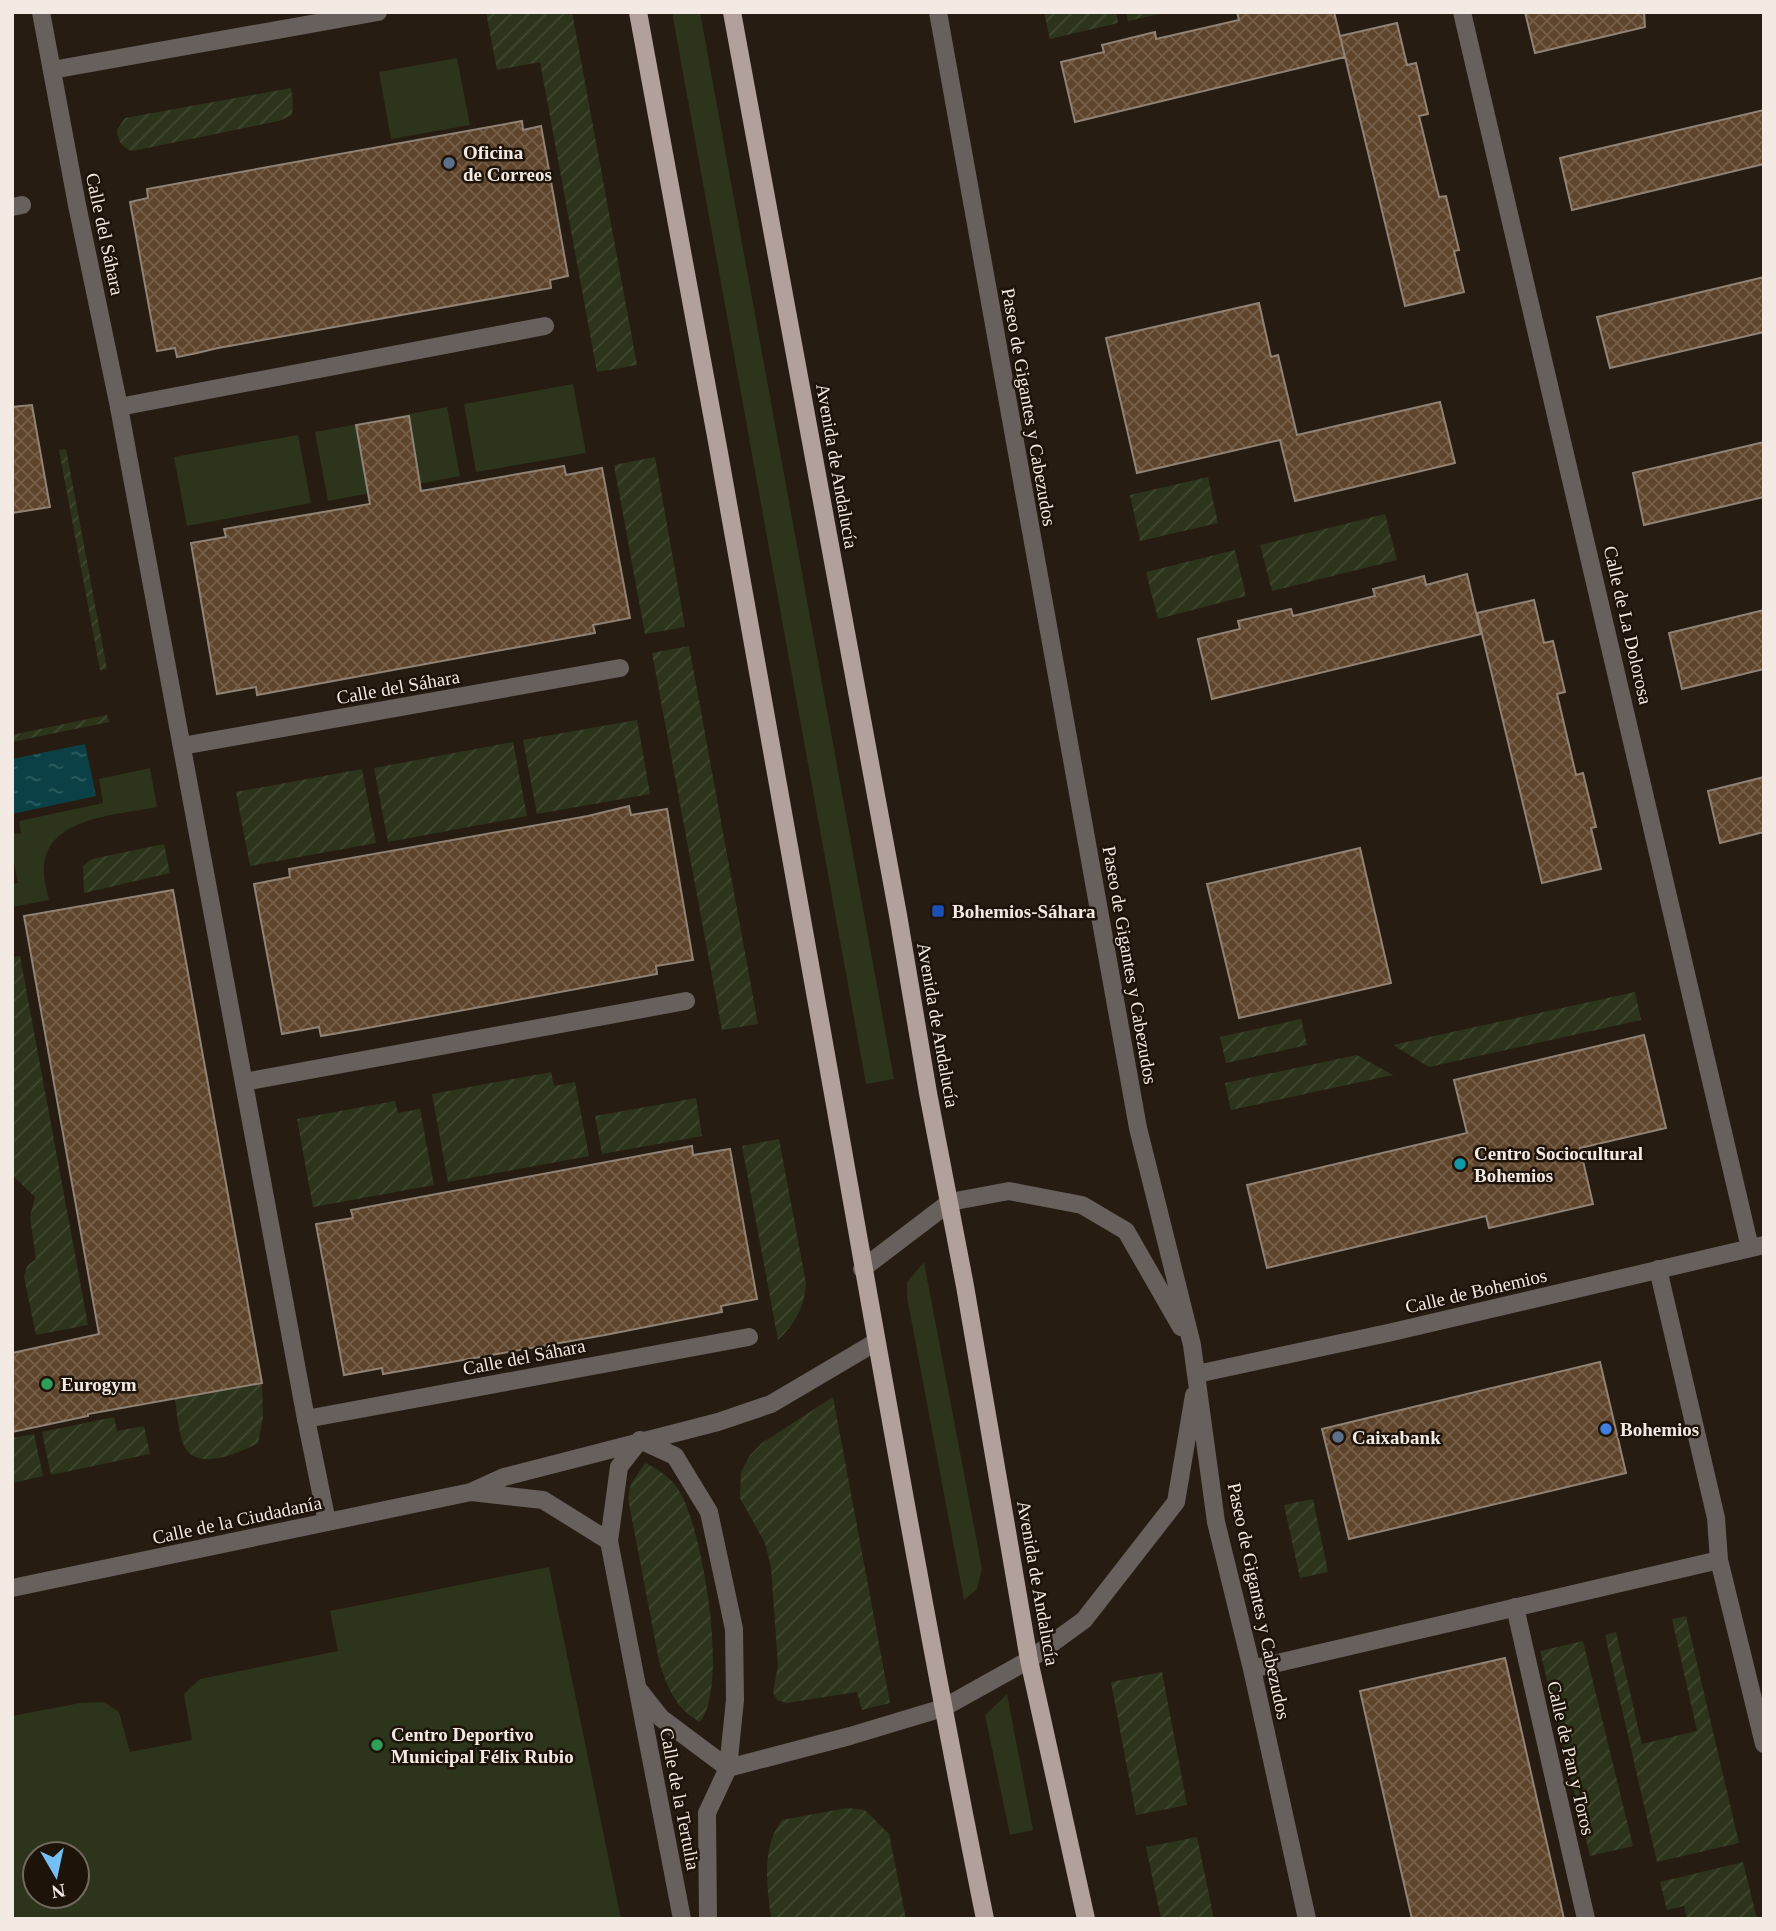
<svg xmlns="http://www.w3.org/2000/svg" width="1776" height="1931" viewBox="0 0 1776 1931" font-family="Georgia,serif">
<defs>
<pattern id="garden-furrows" width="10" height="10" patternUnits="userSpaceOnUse" patternTransform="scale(1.75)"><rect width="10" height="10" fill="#2c341b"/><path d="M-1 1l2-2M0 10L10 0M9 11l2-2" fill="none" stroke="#414831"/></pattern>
<pattern id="water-ripples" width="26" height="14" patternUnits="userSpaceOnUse" patternTransform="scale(1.75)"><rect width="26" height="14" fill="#0b4146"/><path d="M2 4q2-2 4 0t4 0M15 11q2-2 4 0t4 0" fill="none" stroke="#2f5d61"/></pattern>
<pattern id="building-cross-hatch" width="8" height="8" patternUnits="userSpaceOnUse" patternTransform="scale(1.75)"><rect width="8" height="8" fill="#5e442a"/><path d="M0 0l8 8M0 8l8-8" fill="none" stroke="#765f49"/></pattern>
</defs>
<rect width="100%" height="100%" fill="#271c12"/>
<!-- green -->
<path fill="#2c341b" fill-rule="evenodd" d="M672,12H700L894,1079L866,1084Z
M457,58L470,125L391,139L379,72Z
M573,384L586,453L476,472L464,404Z
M447,407L460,476L328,501L315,432Z
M298,435L311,503L187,526L174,457Z
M150,768L157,807C118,815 42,817 44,872C44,881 47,891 49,900L12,907V884L18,883L12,853V834L21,833L19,821L103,803L99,779Z
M924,1262L982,1569L977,1589L964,1600L907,1297V1282Z
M549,1567L621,1919H12V1716L80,1703L104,1702L119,1712L130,1752L192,1740L184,1694L200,1679L338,1651L330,1611ZM35,1854H77V1896H35Z
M1007,1694L1033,1830L1010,1835L985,1715Z"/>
<!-- garden -->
<path fill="url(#garden-furrows)" d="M486,12H572L637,365L597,372L540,62L497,70Z
M1044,12H1116L1118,23L1050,39Z
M1126,12H1168L1128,21Z
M291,88L293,104L292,115L279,121L132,151C121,147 118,141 117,130L125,118Z
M66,449L107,669L100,670L59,450Z
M655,457L685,627L645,634L614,465Z
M1208,477L1218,523L1140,541L1130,495Z
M1385,514L1397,560L1272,591L1260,545Z
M1235,550L1246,596L1158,619L1146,572Z
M689,646L758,1024L722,1030L652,653Z
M107,715L109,722L12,742V735Z
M637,720L650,794L537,814L523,740Z
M513,742L527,816L388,842L374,768Z
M362,769L376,843L250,866L236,792Z
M164,844L170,873L84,893L83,866L92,859Z
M20,956L88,1325L36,1335L24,1277L27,1266L36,1259L30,1217L35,1197L12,1175V1062L14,1059L12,1053V957Z
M1635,992L1641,1020L1429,1067L1393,1045Z
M1301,1019L1307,1045L1226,1063L1220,1037Z
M1357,1055L1393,1075L1231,1110L1225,1083Z
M551,1072L554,1086L575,1082L589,1156L448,1182L432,1094Z
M696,1098L702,1136L602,1154L595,1116Z
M395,1101L398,1113L420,1109L434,1185L313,1207L297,1119Z
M779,1139L806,1283C805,1306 795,1324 778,1340L742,1146Z
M262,1383L263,1418L258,1443C239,1453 194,1474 183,1443C178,1430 177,1413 175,1399Z
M833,1397L890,1703L862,1710L857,1692L787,1703L777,1700L773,1692L778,1666L771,1567L765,1543L740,1498L741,1472L750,1455L762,1443Z
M114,1417L117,1431L144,1426L150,1454L51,1475L42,1432Z
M34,1434L43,1476L12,1483V1438Z
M645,1463C660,1470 673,1479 681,1494C703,1534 729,1686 700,1722C675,1708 667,1687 659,1661L628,1498L631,1484Z
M1313,1499L1328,1572L1300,1578L1284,1505Z
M1686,1616L1739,1843L1657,1862L1605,1635L1616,1632L1642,1744L1697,1731L1672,1619Z
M1583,1641L1633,1846L1590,1856L1540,1651Z
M1162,1672L1187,1805L1136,1815L1111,1682Z
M847,1808L865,1810L889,1834L906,1919H771C767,1885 761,1848 782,1820Z
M1197,1837L1214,1919H1161L1146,1847Z
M1743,1862L1757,1919H1687L1684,1906L1667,1910L1660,1882Z"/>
<!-- water -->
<path fill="url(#water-ripples)" d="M85,744L96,796L12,814V759Z"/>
<!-- building -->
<path fill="url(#building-cross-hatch)" stroke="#908376" stroke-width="2" d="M1237,12H1334L1345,57L1075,122L1061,62L1104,52L1102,45L1155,32L1156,39L1239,20Z
M1525,12H1644L1645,27L1535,53Z
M1397,23L1407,65L1416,63L1428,114L1419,116L1439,197L1446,196L1459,250L1454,251L1464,292L1405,306L1340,36Z
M1764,110V164L1572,210L1560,158Z
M522,121L523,130L541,126L568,276L550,280L551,288L218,348L197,353L177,357L175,348L157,351L130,202L148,198L147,189Z
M1764,277V332L1610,368L1597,317Z
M1259,303L1271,357L1278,355L1297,435L1440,402L1455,463L1295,501L1280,440L1137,473L1106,338Z
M32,405L50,507L12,513V407Z
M409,416L421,491L564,466L566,475L602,468L630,618L593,625L595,633L257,695L256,687L217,694L191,543L226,537L224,529L370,504L356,425Z
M1764,442V497L1644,525L1633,473Z
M1467,574L1481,634L1212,699L1198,639L1240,629L1238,621L1291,609L1293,616L1375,596L1373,589L1424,576L1426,585Z
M1534,600L1544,643L1553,641L1565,692L1557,694L1576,775L1583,773L1596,827L1591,828L1601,869L1542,883L1477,613Z
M1764,610V669L1682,689L1669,633Z
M1764,777V832L1720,843L1708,791Z
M629,806L631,815L667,809L693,960L656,966L657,974L362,1029L321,1036L319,1027L282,1034L254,884L290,877L289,869L588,816Z
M1360,848L1391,983L1239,1018L1207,884Z
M173,890L262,1383L88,1414V1416L12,1432V1353L99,1334L24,916Z
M1644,1035L1666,1128L1580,1148L1593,1204L1489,1228L1486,1216L1267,1268L1247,1185L1467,1133L1454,1080Z
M692,1146L693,1155L730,1149L757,1299L721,1306L722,1312L605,1335L383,1374L382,1368L344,1375L316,1224L353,1218L351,1210Z
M1600,1362L1626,1473L1349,1539L1322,1429Z
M1505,1658L1564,1919H1412L1360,1691Z"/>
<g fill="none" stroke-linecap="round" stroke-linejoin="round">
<!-- service -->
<path stroke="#67605c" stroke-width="18" d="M119,407L545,326
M182,746L620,668
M244,1082L686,1001
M306,1419L749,1337"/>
<!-- pedestrian -->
<path stroke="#67605c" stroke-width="18" d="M12,207L22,205
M1515,1607L1586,1919"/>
<!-- minor -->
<path stroke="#67605c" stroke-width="18" d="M41,12L77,205L119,407L306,1419L327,1522
M938,12L1138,1128L1192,1345L1216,1522L1252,1669L1307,1919
M1462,12L1750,1248
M52,70L378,12
M862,1269L950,1202L1009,1191L1082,1205L1126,1231L1181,1327
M1658,1269L1716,1518L1719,1560L1764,1744
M1197,1374L1388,1333L1764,1245
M640,1440L675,1456L709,1512L734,1629L735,1700L728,1768L707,1813L708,1919
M640,1440L619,1467L609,1541L682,1919
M471,1492L543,1500L609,1541
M12,1588L471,1492L504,1477L718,1422L771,1404L876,1342
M1252,1669L1719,1560
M639,1690L661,1718L728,1768
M728,1768L850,1736L943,1708L1029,1660L1084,1620L1176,1502L1194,1395"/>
<!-- primary -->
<path stroke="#b1a19a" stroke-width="18" d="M638,12C706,376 771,740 835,1105C883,1377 930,1648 985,1919
M732,12L898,915L928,1093L965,1286L1029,1660L1086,1919"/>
</g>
<!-- markers -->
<g fill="#5c6f8a" stroke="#1d1309" stroke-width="2.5">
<circle cx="449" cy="163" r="7"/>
<circle cx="1338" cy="1437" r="7"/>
</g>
<rect fill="#1a4fb4" stroke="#1d1309" stroke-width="2.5" x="931" y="904" width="14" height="14" rx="3.5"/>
<circle fill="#0f9aa8" stroke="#1d1309" stroke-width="2.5" cx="1460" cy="1164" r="7"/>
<g fill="#2e9e5b" stroke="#1d1309" stroke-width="2.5">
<circle cx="47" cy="1384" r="7"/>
<circle cx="377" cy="1745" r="7"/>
</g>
<circle fill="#3f7fe0" stroke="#1d1309" stroke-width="2.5" cx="1606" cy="1429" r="7"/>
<g text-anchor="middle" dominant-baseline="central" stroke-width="5" stroke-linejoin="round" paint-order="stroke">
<!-- poi labels -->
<g font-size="19" font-weight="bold" fill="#f2eae3" stroke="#1d1309" text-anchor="start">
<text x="463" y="152">Oficina<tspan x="463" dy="22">de Correos</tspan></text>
<text x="952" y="911">Bohemios-Sáhara</text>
<text x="1474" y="1153">Centro Sociocultural<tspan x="1474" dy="22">Bohemios</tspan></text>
<text x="61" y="1384">Eurogym</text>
<text x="1620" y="1429">Bohemios</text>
<text x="1352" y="1437">Caixabank</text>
<text x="391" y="1734">Centro Deportivo<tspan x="391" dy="22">Municipal Félix Rubio</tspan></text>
</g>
<!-- street labels -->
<g font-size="19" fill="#f2eae3" stroke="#1d1309">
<text transform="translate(105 234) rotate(78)">Calle del Sáhara</text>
<text transform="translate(1029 407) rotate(80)">Paseo de Gigantes y Cabezudos</text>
<text transform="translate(837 466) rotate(80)">Avenida de Andalucía</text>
<text transform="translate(1628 625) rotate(77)">Calle de La Dolorosa</text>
<text transform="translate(398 687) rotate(-10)">Calle del Sáhara</text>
<text transform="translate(1130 965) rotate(80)">Paseo de Gigantes y Cabezudos</text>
<text transform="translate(938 1025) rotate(80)">Avenida de Andalucía</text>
<text transform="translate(1476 1291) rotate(-13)">Calle de Bohemios</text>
<text transform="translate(524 1357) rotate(-11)">Calle del Sáhara</text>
<text transform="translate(237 1520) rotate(-12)">Calle de la Ciudadanía</text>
<text transform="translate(1038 1583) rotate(80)">Avenida de Andalucía</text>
<text transform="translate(1259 1601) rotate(78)">Paseo de Gigantes y Cabezudos</text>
<text transform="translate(1571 1758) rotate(77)">Calle de Pan y Toros</text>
<text transform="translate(680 1799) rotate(79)">Calle de la Tertulia</text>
</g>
</g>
<!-- border -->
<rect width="1776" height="1931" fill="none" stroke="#f2eae3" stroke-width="28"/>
<!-- north arrow -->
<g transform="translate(56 1875) rotate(171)"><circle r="33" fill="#1d1309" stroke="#726960" stroke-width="2"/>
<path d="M0-5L12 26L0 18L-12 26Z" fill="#74c0f6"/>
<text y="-10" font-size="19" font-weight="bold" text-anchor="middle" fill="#f2eae3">N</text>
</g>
</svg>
